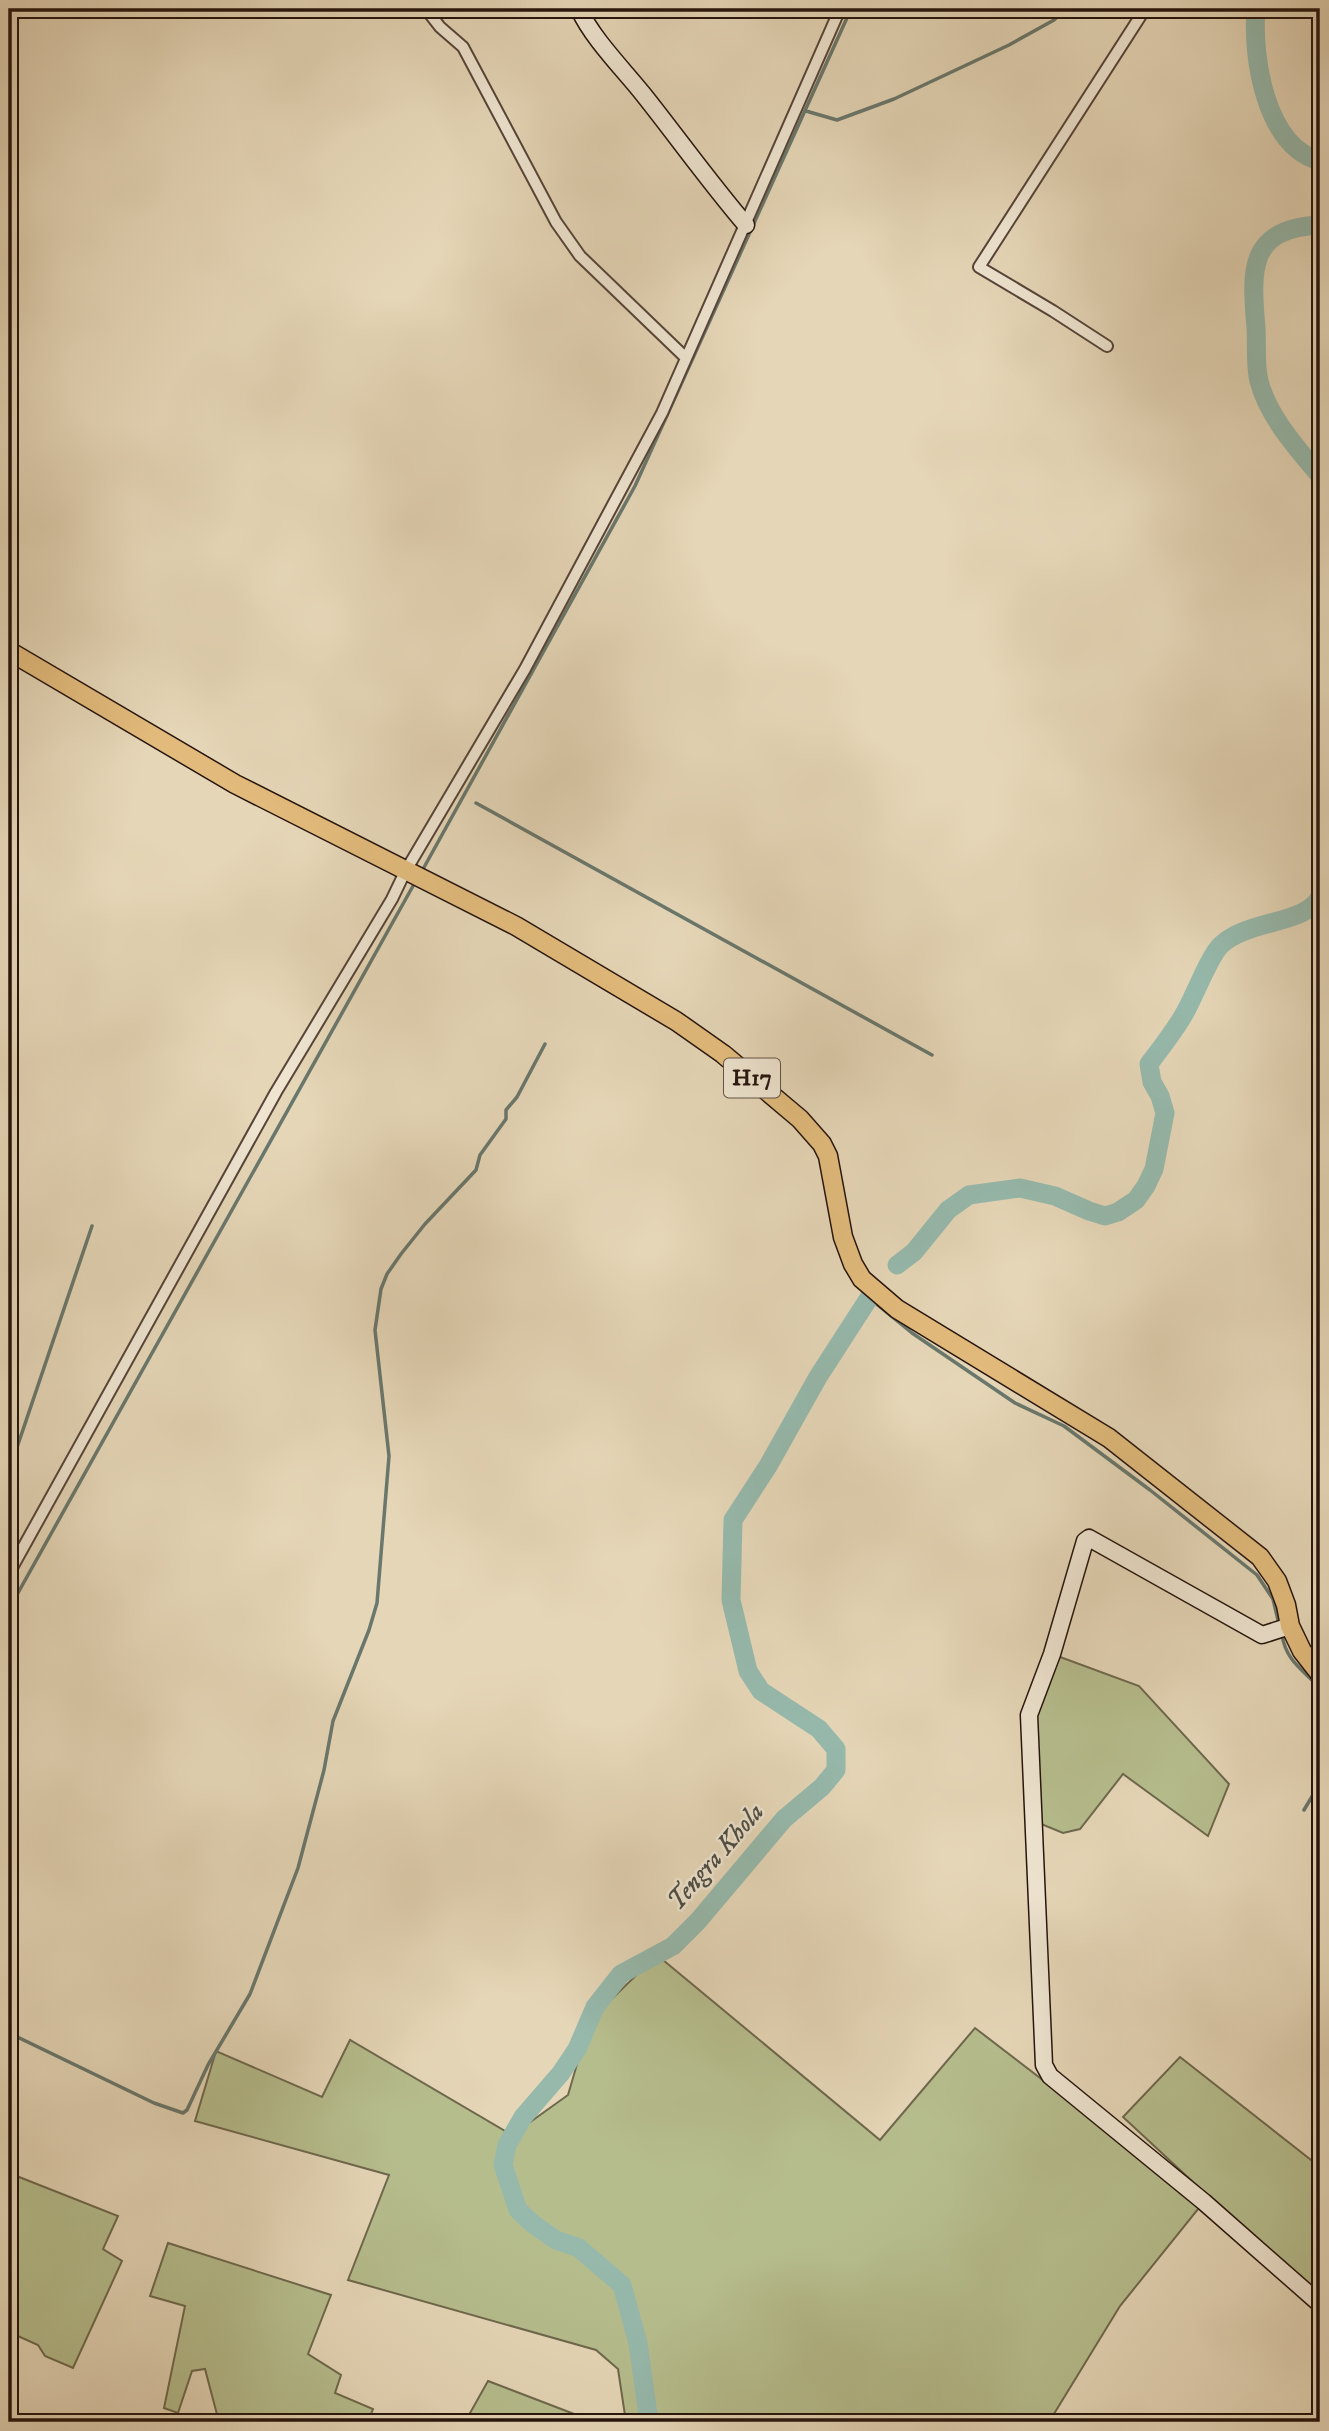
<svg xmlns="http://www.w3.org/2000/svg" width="1329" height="2431" viewBox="0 0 1329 2431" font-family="'IM FELL DW Pica',serif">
<rect width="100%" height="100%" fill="#e5d6b7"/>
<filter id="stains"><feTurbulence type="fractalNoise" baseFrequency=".00286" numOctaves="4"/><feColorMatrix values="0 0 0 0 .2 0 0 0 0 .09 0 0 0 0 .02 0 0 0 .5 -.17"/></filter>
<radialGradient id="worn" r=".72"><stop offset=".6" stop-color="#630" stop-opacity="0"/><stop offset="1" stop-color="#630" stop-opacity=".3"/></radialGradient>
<!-- green -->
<path fill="#b6bd8d" stroke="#6e684d" stroke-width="2" d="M1052,1654L1139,1686L1229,1784L1208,1836L1123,1774L1080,1829L1063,1833L1034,1821L1029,1715Z
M657,1955L880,2140L975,2028L1203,2203L1120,2306L1049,2422H626L618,2369L596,2350L348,2280L389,2175L195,2121L216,2051L322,2097L350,2040L512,2135L568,2095L590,2020Z
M1180,2057L1320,2167V2300L1123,2117Z
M9,2173L118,2216L103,2249L122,2261L73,2368L45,2356L38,2345L9,2332Z
M168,2243L331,2295L308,2354L341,2375L335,2393L373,2409L368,2422L355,2420L354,2422H219L205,2369L192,2371L178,2413L164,2408L185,2306L150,2296Z
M488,2381L595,2422H465Z"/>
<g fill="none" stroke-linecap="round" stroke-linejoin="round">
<!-- stream -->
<path stroke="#69776c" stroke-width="3.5" d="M806,111L837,120L894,99L1009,45L1054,20L1065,9
M476,803L932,1055
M422,871L635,486L851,9
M869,1298L912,1333L1015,1403L1064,1426L1150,1490L1257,1575L1273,1599L1278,1620
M9,1471L92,1226
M9,1609L413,886
M1282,1635C1286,1661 1303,1670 1320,1688
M1304,1810L1320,1783
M9,2033L154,2103L183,2113L187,2110L208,2065L250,1994L298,1868L324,1770L333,1721L369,1630L377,1603L389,1456L375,1330L381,1289L387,1274L401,1254L425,1224L476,1170L480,1155L506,1119V1110L517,1097L545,1044"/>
<!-- river -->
<path stroke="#96b9ac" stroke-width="19" d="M1256,9C1252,57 1265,146 1320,161
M1320,225C1248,228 1251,270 1256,328C1257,345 1255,365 1259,381C1268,417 1298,449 1320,476
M897,1265L914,1252L948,1210L969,1195L1020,1188L1055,1196L1089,1211L1105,1216L1118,1212L1136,1200L1146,1186L1154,1169L1165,1113L1160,1096L1152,1082L1149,1064C1161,1048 1173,1033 1183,1016C1194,998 1209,956 1221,945C1249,919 1305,925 1320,897
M649,2422L638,2343L622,2285L579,2248L556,2240L533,2224L518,2210L503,2165L507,2145L523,2117L561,2073L577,2049L595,2007L621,1974L673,1946L698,1921L784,1819L822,1787L836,1770V1749L819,1729L761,1691L748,1671L731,1600L733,1520L768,1466L818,1377L869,1298"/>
<defs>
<path id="street" d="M426,9L440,27L463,47L556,222L580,256L686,358
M1107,346L1053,311L979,267L1145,9
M9,1573L276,1092L392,899L405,872L525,669L662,413L840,9"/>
<path id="secondary" d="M579,9C592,38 623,69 643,94C678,138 710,183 746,225
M1290,1626L1262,1635L1089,1538L1085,1541L1052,1654L1029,1715L1044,2065L1050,2076L1204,2202L1320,2304"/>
<path id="primary" d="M9,651L235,784L516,926L676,1021L723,1054L800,1119L822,1144L828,1156L843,1237L853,1264L862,1279L897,1309L1109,1438L1260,1557L1277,1581L1286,1605L1290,1626L1302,1651L1320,1674"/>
</defs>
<!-- street casing -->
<use href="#street" stroke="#564438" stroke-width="14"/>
<!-- secondary casing -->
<use href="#secondary" stroke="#26140d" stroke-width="19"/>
<!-- primary casing -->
<use href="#primary" stroke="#26140d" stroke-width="21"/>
<!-- street -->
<use href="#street" stroke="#eee4d0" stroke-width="10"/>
<!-- secondary -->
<use href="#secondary" stroke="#eee4d0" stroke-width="16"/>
<!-- primary -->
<use href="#primary" stroke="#e2bb7c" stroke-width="18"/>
</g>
<g text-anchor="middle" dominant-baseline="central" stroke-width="5" stroke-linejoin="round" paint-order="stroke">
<!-- shield labels -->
<rect fill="#eee4d0" stroke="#625248" stroke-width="2" x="724" y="1058.5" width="56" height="39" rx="5"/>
<g font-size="23" font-weight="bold" fill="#26140d">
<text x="752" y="1078">H17</text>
</g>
<!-- water labels -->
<g font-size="26" font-style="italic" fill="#4d4e45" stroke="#eee4d0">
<text transform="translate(716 1857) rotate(-49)">Tengra Khola</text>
</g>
</g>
<!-- margin -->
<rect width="1329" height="2431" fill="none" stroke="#e5d6b7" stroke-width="35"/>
<rect x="10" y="10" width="1308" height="2410" fill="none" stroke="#26140d" stroke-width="3.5"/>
<rect x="18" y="18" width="1294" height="2396" fill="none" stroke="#26140d" stroke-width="2"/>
<rect width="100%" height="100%" filter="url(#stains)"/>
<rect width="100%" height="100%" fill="url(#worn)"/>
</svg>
